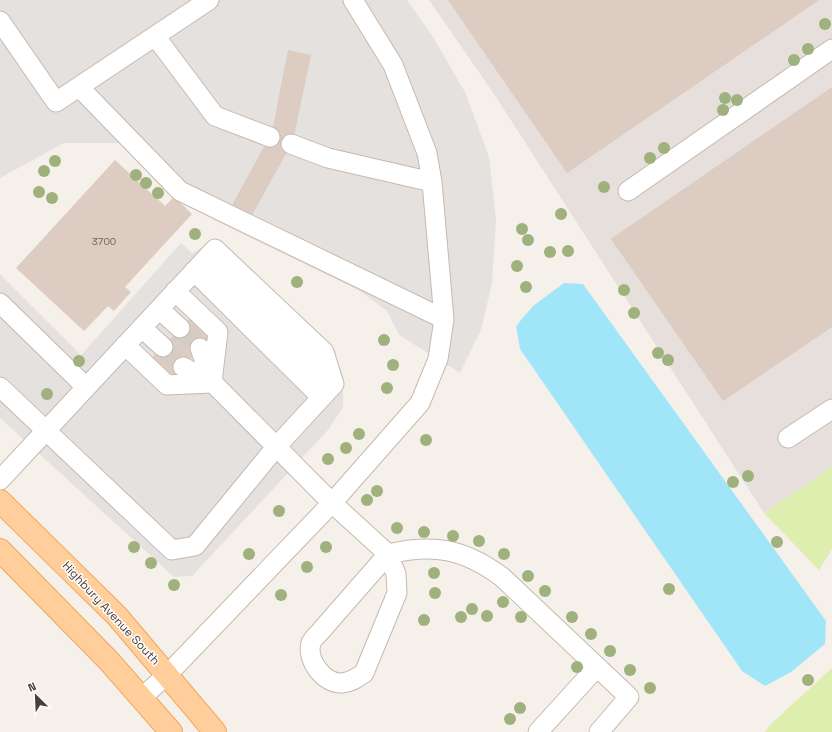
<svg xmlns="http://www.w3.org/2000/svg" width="832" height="732" viewBox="0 0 832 732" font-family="'Space Grotesk',sans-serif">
<rect width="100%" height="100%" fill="#f6f0ea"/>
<!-- industrial -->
<path fill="#e6dfdb" d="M429,0H832V467L764,513L492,91Z"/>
<!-- green -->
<path fill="#deeeaf" d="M832,467V549L819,570L764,513Z
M832,668V732H765L771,724Z"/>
<!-- parking -->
<path fill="#e5e1de" d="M0,0H407L433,37L465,92L489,157L496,219L492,283L481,330L460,373L399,335L387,311L360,291L212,219L180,197L123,143H64L0,178Z
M181,243L192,253L205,246L224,251L334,356L343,381V407L328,430L192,576L174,577L0,418V274L81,355Z"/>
<!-- water -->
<path fill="#a1e6f8" d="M564,283L583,284L826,621L825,644L791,672L765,686L742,671L520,349L516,326L533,306Z"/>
<!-- building -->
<path fill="#dcccc1" d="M448,0H819L567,173Z
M288,50L311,55L293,141L251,217L231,207L272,132Z
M832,87V327L723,401L611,239Z
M115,160L165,206L174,197L192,214L125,287L131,292L114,311L108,306L84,331L16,268Z
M195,313L215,333L168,382L148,362Z"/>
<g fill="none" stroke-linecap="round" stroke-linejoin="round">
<!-- minor-tunnel -->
<path stroke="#d4cdc6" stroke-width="19" stroke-dasharray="19 10" stroke-linecap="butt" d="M180,328L200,348
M163,347L183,367"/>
<defs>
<path id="minor" d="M0,21L56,102L209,0
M155,36L215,116L270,137
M79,87L180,191L444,319
M291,144L328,158L432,182
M628,191L832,49
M206,259L333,383
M194,271L321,397
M175,291L218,332L212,382
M0,303L86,387
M159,309L180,328
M142,328L163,347
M125,345L167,385L211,383
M200,348L211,379
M183,367L212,382L332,503L388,554C434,543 464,549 502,577L629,697L599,732
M0,387L172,550L195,546L276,447L334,384
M788,438L832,409
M0,480L215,249L324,352L334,384
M388,554L396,574L397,593L364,673C357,678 351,682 342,683C324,684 306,660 311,643C312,640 317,635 319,633Z
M141,698L168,674L332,503L420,403L438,359L444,319L432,182L427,153L393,65L353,0
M538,732L597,667"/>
<path id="major" d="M0,501L117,616L215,732
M0,550L109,661L171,732"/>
</defs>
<!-- minor casing -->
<use href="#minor" stroke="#c6b9ae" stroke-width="21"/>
<!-- major casing -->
<use href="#major" stroke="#f0a75e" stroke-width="24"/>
<!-- minor -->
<use href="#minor" stroke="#fff" stroke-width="19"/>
<!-- major -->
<use href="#major" stroke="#ffce9a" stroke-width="22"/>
</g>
<!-- trees -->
<g fill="#9fb17c">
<circle cx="825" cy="24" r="6"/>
<circle cx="808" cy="49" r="6"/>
<circle cx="794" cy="60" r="6"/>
<circle cx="725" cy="98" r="6"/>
<circle cx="737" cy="100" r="6"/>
<circle cx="723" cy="110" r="6"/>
<circle cx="664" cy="148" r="6"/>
<circle cx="650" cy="158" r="6"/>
<circle cx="55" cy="161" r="6"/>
<circle cx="44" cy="171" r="6"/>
<circle cx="136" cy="175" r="6"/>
<circle cx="146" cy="183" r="6"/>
<circle cx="604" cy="187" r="6"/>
<circle cx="39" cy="192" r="6"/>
<circle cx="158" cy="193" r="6"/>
<circle cx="52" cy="198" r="6"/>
<circle cx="561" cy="214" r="6"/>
<circle cx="522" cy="229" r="6"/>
<circle cx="195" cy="234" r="6"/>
<circle cx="528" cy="240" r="6"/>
<circle cx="568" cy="251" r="6"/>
<circle cx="550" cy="252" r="6"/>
<circle cx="517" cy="266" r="6"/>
<circle cx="297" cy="282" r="6"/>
<circle cx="526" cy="287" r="6"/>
<circle cx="624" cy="290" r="6"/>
<circle cx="634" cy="313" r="6"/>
<circle cx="384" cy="340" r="6"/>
<circle cx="658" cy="353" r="6"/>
<circle cx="668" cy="360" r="6"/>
<circle cx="79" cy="361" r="6"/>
<circle cx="393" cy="365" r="6"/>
<circle cx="387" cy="388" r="6"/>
<circle cx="47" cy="394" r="6"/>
<circle cx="359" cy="434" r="6"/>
<circle cx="426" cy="440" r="6"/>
<circle cx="346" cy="448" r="6"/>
<circle cx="328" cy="459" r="6"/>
<circle cx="748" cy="476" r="6"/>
<circle cx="733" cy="482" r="6"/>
<circle cx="377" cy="491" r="6"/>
<circle cx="367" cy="500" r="6"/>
<circle cx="279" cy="511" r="6"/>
<circle cx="397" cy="528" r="6"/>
<circle cx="424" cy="532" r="6"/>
<circle cx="453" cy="536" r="6"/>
<circle cx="479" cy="541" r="6"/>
<circle cx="777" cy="542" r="6"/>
<circle cx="134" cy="547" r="6"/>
<circle cx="326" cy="547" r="6"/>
<circle cx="249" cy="554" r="6"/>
<circle cx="504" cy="554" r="6"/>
<circle cx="151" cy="563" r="6"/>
<circle cx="307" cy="567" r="6"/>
<circle cx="434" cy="573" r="6"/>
<circle cx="528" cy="576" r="6"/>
<circle cx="174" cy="585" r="6"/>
<circle cx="669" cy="589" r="6"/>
<circle cx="545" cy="591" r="6"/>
<circle cx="435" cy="593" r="6"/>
<circle cx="281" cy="595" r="6"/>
<circle cx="503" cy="602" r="6"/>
<circle cx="472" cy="609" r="6"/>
<circle cx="487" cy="616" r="6"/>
<circle cx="461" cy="617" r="6"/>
<circle cx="521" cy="617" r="6"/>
<circle cx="572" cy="617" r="6"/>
<circle cx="424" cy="620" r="6"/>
<circle cx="591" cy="634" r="6"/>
<circle cx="610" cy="651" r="6"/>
<circle cx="577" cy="667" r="6"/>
<circle cx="630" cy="670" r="6"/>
<circle cx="808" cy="680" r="6"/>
<circle cx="650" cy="688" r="6"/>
<circle cx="520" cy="708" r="6"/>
<circle cx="510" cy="719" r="6"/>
</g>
<g text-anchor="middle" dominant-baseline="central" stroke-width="3" stroke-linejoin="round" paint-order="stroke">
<!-- number labels -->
<g font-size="10" fill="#6f625a">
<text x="104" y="241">3700</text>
</g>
<!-- street labels -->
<g font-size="12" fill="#4b3f37" stroke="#fff">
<text transform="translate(111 613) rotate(47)">Highbury Avenue South</text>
</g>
</g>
<!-- north arrow -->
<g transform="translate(36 696) rotate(336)" stroke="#ffffff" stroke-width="3" paint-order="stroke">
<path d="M0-3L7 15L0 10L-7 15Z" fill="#4b3f37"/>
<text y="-6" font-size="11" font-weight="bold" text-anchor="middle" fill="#4b3f37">N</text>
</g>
</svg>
